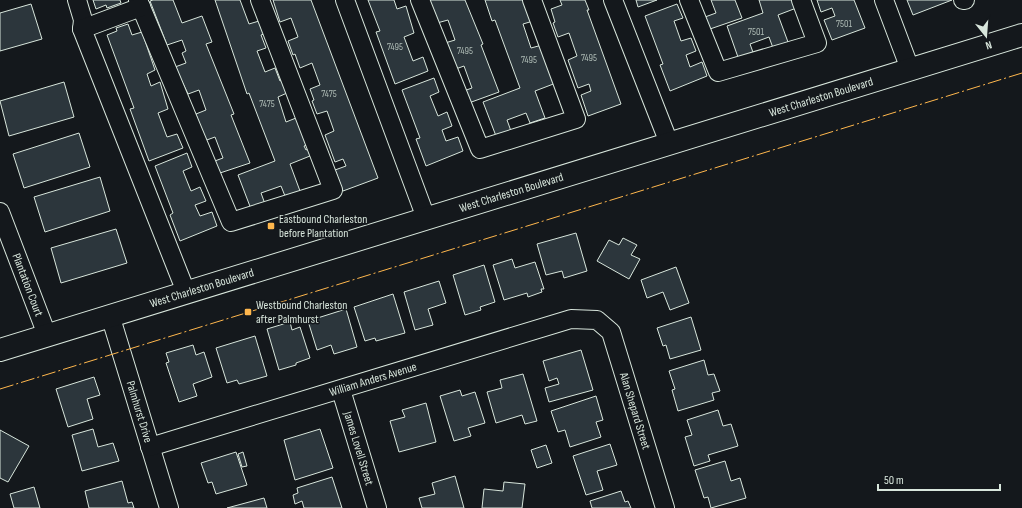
<svg xmlns="http://www.w3.org/2000/svg" width="1022" height="508" viewBox="0 0 1022 508" font-family="'Sofia Sans Condensed',sans-serif">
<rect width="100%" height="100%" fill="#14181c"/>
<!-- building -->
<path fill="#2c363c" stroke="#d8e6dc" d="M93,0H120L121,3L107,8L106,5L96,9Z
M153,0H173L182,23L202,16L212,42L206,44L234,114L231,115L250,163L217,174L212,162L223,158L215,137L204,141L196,114L206,110L199,90L188,94L175,67L186,63L182,53L186,51L182,40L167,45L150,1Z
M215,0H240L249,24L259,21L264,34L261,35L266,48L257,51L265,72L275,68L280,81L282,80L287,93L278,97L286,122L296,118L307,145L304,146L306,150L308,149L310,156L290,164L300,191L285,196L281,186L261,193L265,204L251,209L238,175L275,161L249,93L247,94Z
M273,0H311L378,178L343,191L335,170L346,166L343,159L335,162L325,135L334,131L327,111L317,114L312,101L314,100L310,89L320,85L312,63L300,68L295,54L293,55L288,41L298,37L291,18L280,22Z
M368,0H394L397,9L406,6L414,33L404,37L413,61L423,57L428,71L395,84L376,32L380,31Z
M426,0H465L483,44L481,45L499,92L466,104L461,92L472,88L464,66L453,70L445,43L455,40L448,20L437,23Z
M485,0H523L533,21L523,24L531,48L542,45L556,83L535,91L545,118L530,123L526,113L507,120L511,131L496,136L483,102L520,88L495,20L492,21Z
M560,0H585L589,10H587L621,104L588,116L581,95L591,91L589,84L578,88L568,60L577,56L569,33L558,37L553,23L555,22L551,9L562,5Z
M636,0H657L638,7Z
M711,0H735L742,18L710,29L705,17L716,13Z
M759,0H794L799,7L778,15L788,42L773,48L769,37L750,44L754,55L739,60L727,26L763,13Z
M817,0H854L865,28L832,40L824,20L835,16L832,8L821,12Z
M907,0H952L913,15Z
M31,4L42,39L0,51V13Z
M677,4L683,18L674,21L681,41L691,38L696,51L686,55L690,67L702,62L707,76L670,91L660,65L663,64L645,16Z
M128,24L132,35L142,32L155,70L147,74L151,86L160,82L168,109L158,113L167,137L177,134L183,148L149,161L130,109L134,108L107,35L117,31L116,28Z
M434,78L439,92L430,96L438,116L447,112L452,126L442,130L446,141L458,137L463,151L426,166L416,139L420,138L402,90Z
M64,82L74,117L9,136L0,101Z
M79,133L90,167L24,188L13,154Z
M187,153L192,167L183,171L191,191L200,187L206,201L195,205L200,216L212,212L217,226L180,241L170,215L173,213L155,166Z
M100,177L110,211L45,232L34,197Z
M116,229L127,263L61,283L51,248Z
M576,233L587,271L564,278L562,271L546,275L537,244Z
M623,238L637,245L631,255L640,259L629,279L597,261L609,240L619,245Z
M512,259L515,268L535,262L544,289H541L542,292L528,297L527,293L504,300L493,265Z
M484,265L495,302L480,307L481,310L465,315L453,275Z
M676,267L689,303L670,310L663,292L647,298L641,280Z
M439,281L446,303L428,309L433,325L415,330L404,292Z
M393,294L405,333L376,341L375,338L365,341L354,307Z
M346,309L357,347L334,354L331,345L317,350L308,321Z
M691,317L701,350L670,359L666,345L663,346L657,328Z
M290,322L292,330L300,327L310,358L296,363V365L279,370L267,329Z
M255,336L267,376L239,384L237,380L227,383L216,348Z
M193,345L196,355L204,352L212,377L193,384L197,396L179,402L166,363L169,362L166,353Z
M581,350L593,390L549,402L545,388L559,384L557,378L549,381L543,361Z
M704,360L708,375L714,374L720,391L712,393L714,400L678,411L672,390L675,389L669,371Z
M523,374L537,421L525,424L522,415L496,423L487,392L502,388L500,380Z
M94,377L100,395L87,399L93,419L68,427L56,389Z
M460,390L462,396L475,392L485,423L468,428L471,436L454,441L440,396Z
M596,396L603,420L596,422L601,437L570,447L565,430L558,432L551,411Z
M426,403L436,442L399,452L390,421L405,417L402,410Z
M718,410L723,426L731,424L738,446L708,455L710,461L694,466L685,437L692,435L687,420Z
M93,429L98,447L113,443L119,461L82,471L72,435Z
M320,429L333,468L295,480L284,440Z
M0,430L29,446L8,482L0,478Z
M610,444L617,465L597,471L603,490L586,495L573,456Z
M546,445L552,463L537,468L531,450Z
M236,452L247,485L216,494L212,482L208,483L201,463Z
M243,452L247,466L242,467L238,454Z
M725,461L731,481L740,478L746,498L711,508L708,497L704,498L695,470Z
M455,476L464,508H422L419,498L435,494L432,483Z
M332,477L342,508H304L302,501L295,504L293,495L298,493L297,488Z
M122,481L128,503L132,502L134,508H89L85,491Z
M504,482L525,484L522,508H482L484,489L503,491Z
M34,487L40,508H14L10,494Z
M621,491L625,502L628,501L631,508H592L590,501Z
M264,498L267,508H227Z"/>
<g fill="none" stroke-linecap="round" stroke-linejoin="round">
<defs>
<g id="minor">
<path d="M77,0L83,20L82,29"/>
<path d="M138,0L231,222L333,190L260,0"/>
<path d="M345,0L426,218"/>
<path d="M420,0L480,149L576,119L532,0"/>
<path d="M613,0L669,143"/>
<path d="M689,0L718,72L817,43L801,0"/>
<path d="M884,0L910,69"/>
<path d="M963,0H965"/>
<path d="M141,7L82,29L186,292"/>
<path id="s1" d="M0,212L47,335"/>
<path id="s2" d="M110,315L169,508"/>
<path id="s3" d="M341,390L377,508"/>
<path id="s4" d="M150,447L571,319L597,320L611,332L665,508"/>
</g>
<g id="major">
<path id="s5" d="M0,350L1022,35"/>
</g>
</defs>
<!-- minor casing -->
<use href="#minor" stroke="#d8e6dc" stroke-width="20"/>
<!-- major casing -->
<use href="#major" stroke="#d8e6dc" stroke-width="24"/>
<!-- minor -->
<use href="#minor" stroke="#14181c" stroke-width="18"/>
<!-- major -->
<use href="#major" stroke="#14181c" stroke-width="22"/>
<!-- power -->
<path stroke="#ffb74d" stroke-width="1" stroke-dasharray="14 3 2 3" stroke-linecap="butt" d="M0,389L1022,73"/>
</g>
<!-- markers -->
<g fill="#ffb74d" stroke="#14181c" stroke-width="1.5">
<rect x="267" y="222" width="8" height="8" rx="2"/>
<rect x="244" y="308" width="8" height="8" rx="2"/>
</g>
<g text-anchor="middle" dominant-baseline="central" stroke-width="3" stroke-linejoin="round" paint-order="stroke">
<!-- number labels -->
<g font-size="10" fill="#adbab4">
<text x="844" y="24">7501</text>
<text x="756" y="32">7501</text>
<text x="395" y="47">7495</text>
<text x="465" y="51">7495</text>
<text x="589" y="58">7495</text>
<text x="529" y="60">7495</text>
<text x="329" y="94">7475</text>
<text x="267" y="104">7475</text>
</g>
<!-- street labels -->
<g font-size="12" fill="#d8e6dc" stroke="#14181c">
<text stroke="none"><textPath href="#s5" startOffset="859">West Charleston Boulevard</textPath></text>
<text stroke="none"><textPath href="#s5" startOffset="535">West Charleston Boulevard</textPath></text>
<text stroke="none"><textPath href="#s1" startOffset="78">Plantation Court</textPath></text>
<text stroke="none"><textPath href="#s5" startOffset="211">West Charleston Boulevard</textPath></text>
<text stroke="none"><textPath href="#s4" startOffset="233">William Anders Avenue</textPath></text>
<text stroke="none"><textPath href="#s4" startOffset="567">Alan Shepard Street</textPath></text>
<text stroke="none"><textPath href="#s2" startOffset="101">Palmhurst Drive</textPath></text>
<text stroke="none"><textPath href="#s3" startOffset="61">James Lovell Street</textPath></text>
</g>
<!-- poi labels -->
<g font-size="12" fill="#d8e6dc" stroke="#14181c" text-anchor="start">
<text x="279" y="219">Eastbound Charleston<tspan x="279" dy="14">before Plantation</tspan></text>
<text x="256" y="305">Westbound Charleston<tspan x="256" dy="14">after Palmhurst</tspan></text>
</g>
</g>
<!-- north arrow -->
<g transform="translate(986 36) rotate(163)" stroke="#14181c" stroke-width="3" paint-order="stroke">
<path d="M0-3L7 15L0 10L-7 15Z" fill="#d8e6dc"/>
<text y="-6" font-size="11" font-weight="bold" text-anchor="middle" fill="#d8e6dc">N</text>
</g>
<!-- scale -->
<path d="M878 484v6h122v-6" fill="none" stroke="#d8e6dc" stroke-width="2"/>
<text x="884" y="484" font-size="12" fill="#d8e6dc" stroke="#14181c" stroke-width="3" paint-order="stroke">50 m</text>
</svg>
